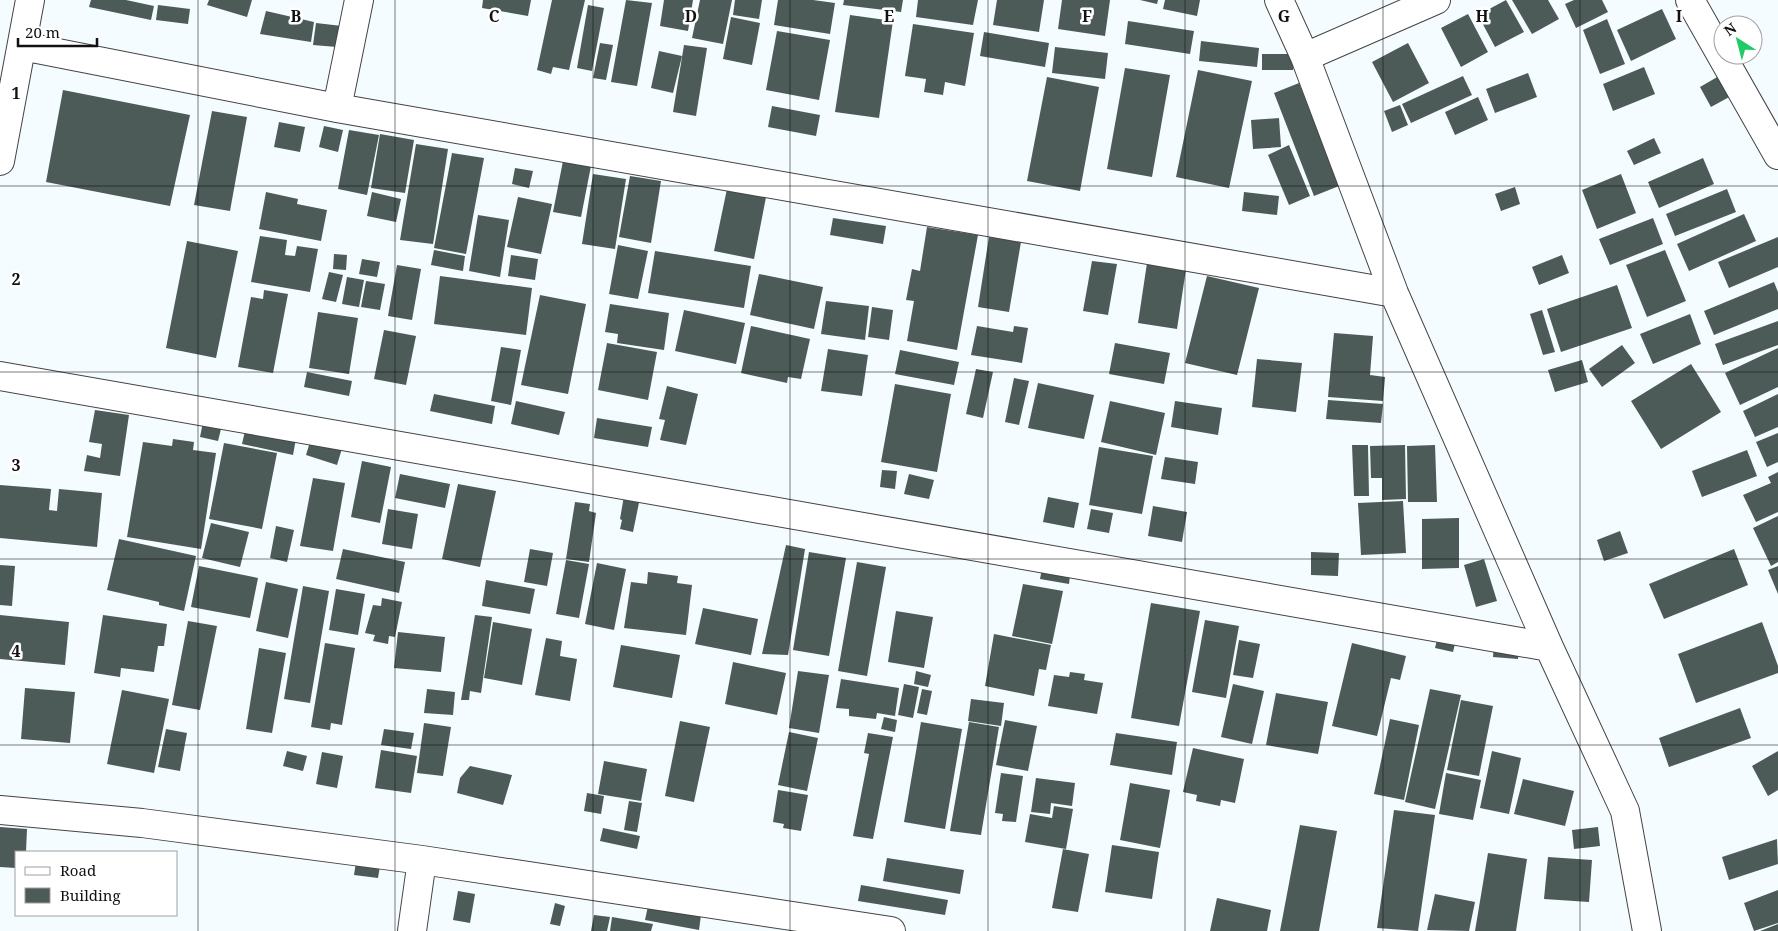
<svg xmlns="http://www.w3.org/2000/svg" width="1778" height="931" viewBox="0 0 1778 931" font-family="'Noto Serif',serif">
<rect width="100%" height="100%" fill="#f5fcff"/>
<!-- building -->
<path fill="#4c5a58" d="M91,0H126L154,6L151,20L89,7Z
M209,0H252L247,17L207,5Z
M483,0H531L528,16L482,8Z
M552,0H585L569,70L553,67L551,74L537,70Z
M626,0L652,3L637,86L611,82Z
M664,0H693L688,31L660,26Z
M700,0H732L723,44L692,38Z
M735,0H762L759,19L733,15Z
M778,0H813L835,3L830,34L774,25Z
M844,0H903L901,12L843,5Z
M918,0H978L973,25L916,17Z
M997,0H1044L1039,32L993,25Z
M1062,0H1110L1105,36L1058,29Z
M1140,0H1158L1157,4Z
M1165,0H1200L1197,16L1163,9Z
M1506,0L1524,32L1495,47L1478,15Z
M1512,0H1548L1559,19L1532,34Z
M1574,0H1602L1608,12L1576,28L1565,4Z
M158,5L190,9L188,24L156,20Z
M588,5L604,8L592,71L577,68Z
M1662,9L1676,39L1631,61L1617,30Z
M266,11L314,22L311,42L260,34Z
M1468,14L1488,52L1461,67L1441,28Z
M850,15L893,21L879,118L835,112Z
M731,17L760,23L752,65L723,59Z
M1607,19L1625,64L1600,74L1583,30Z
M1128,21L1194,31L1190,54L1125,44Z
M316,23L342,26L337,47L313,45Z
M913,24L974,33L965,86L945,82L943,95L924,92L926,79L905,76Z
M777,31L830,40L819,100L766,90Z
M984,32L1049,43L1045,67L980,56Z
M1201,41L1259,48L1257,67L1199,61Z
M600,43L613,45L606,80L593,78Z
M1408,43L1429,83L1393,102L1372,62Z
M684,45L707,48L696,116L673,112Z
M1055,47L1108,53L1105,79L1052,73Z
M659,51L682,56L673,93L651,88Z
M1262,54H1293V70H1262Z
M1644,67L1655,94L1613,111L1603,84Z
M1125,68L1170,75L1152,177L1107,169Z
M1198,70L1252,81L1229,188L1176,177Z
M1528,73L1537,97L1495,113L1486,89Z
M1463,76L1472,95L1411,123L1402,104Z
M1719,76L1731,96L1711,107L1700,87Z
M1047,77L1099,87L1080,191L1027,181Z
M1299,83L1339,186L1314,196L1274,93Z
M63,90L190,115L170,206L46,182Z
M1478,97L1488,120L1455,135L1445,112Z
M1400,105L1408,125L1392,132L1384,111Z
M772,106L820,115L816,136L768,127Z
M212,111L247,117L230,211L194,205Z
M1279,118L1281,147L1253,149L1251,120Z
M279,122L305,127L300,152L274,147Z
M324,126L343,130L338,152L319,147Z
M349,130L379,135L367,195L338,189Z
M380,134L414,140L405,193L371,188Z
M1654,138L1661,153L1634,165L1627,151Z
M416,144L448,149L433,244L400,240Z
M1289,145L1310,196L1289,205L1268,155Z
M452,153L484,158L466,254L434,248Z
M1703,158L1714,184L1659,208L1648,182Z
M563,161L591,166L581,217L553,212Z
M515,168L533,171L529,188L512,184Z
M593,174L626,179L615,249L582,244Z
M1621,174L1636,213L1597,229L1582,190Z
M630,176L661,181L651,243L619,237Z
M728,184L767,192L754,259L714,251Z
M1515,187L1520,204L1501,211L1495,194Z
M1727,189L1736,212L1675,236L1666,214Z
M266,192L298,199L297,204L327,210L321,241L259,229Z
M372,192L401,199L396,222L367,216Z
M1244,192L1279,196L1277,215L1242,211Z
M518,197L552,204L541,254L507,247Z
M1744,214L1756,241L1689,271L1677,244Z
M478,215L509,220L500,277L469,271Z
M833,218L886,226L883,244L830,235Z
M1653,218L1663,244L1610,265L1599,239Z
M927,227L978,235L957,350L907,341L914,301L906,300L912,269L920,271Z
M260,236L287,240L285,255L295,256L297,246L318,249L310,292L251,282Z
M989,237L1021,242L1009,312L978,307Z
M1778,237V267L1729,288L1718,262Z
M187,241L238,251L216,358L166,348Z
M618,245L648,251L638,299L609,294Z
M434,250L465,256L463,271L431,265Z
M1665,250L1686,301L1647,317L1626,265Z
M655,251L751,266L744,308L648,293Z
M334,254L347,255L346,270L333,269Z
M511,255L538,259L535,280L508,276Z
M1562,255L1569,273L1539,285L1532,267Z
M362,259L380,262L377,277L359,274Z
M1092,261L1117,264L1108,315L1083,311Z
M1147,263L1186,269L1177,329L1138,323Z
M397,265L421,269L412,320L388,316Z
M329,272L343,275L336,302L322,299Z
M759,274L823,287L814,329L750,315Z
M440,276L532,288L526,335L434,324Z
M1207,276L1259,288L1237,375L1185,363Z
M347,277L364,280L359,307L342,304Z
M366,281L385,284L380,310L361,307Z
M1774,282L1778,292V309L1714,335L1704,311Z
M1617,285L1632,328L1561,352L1547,309Z
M264,290L288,294L273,373L238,367L251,297L263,299Z
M540,295L586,304L568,394L521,385Z
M826,301L869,306L865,340L821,334Z
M610,304L669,313L664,350L617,343L618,334L605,332Z
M872,307L893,310L889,340L868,337Z
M684,310L745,323L736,364L675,351Z
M1542,310L1555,352L1543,355L1530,314Z
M318,312L358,318L349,374L309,368Z
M1690,314L1701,344L1653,364L1640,334Z
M1778,321V345L1723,365L1715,344Z
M751,326L810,339L801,379L788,377L787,383L741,373Z
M977,326L1013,332L1014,326L1028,328L1022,363L971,355Z
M384,330L416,336L406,385L374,379Z
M1334,333L1373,336L1370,375L1385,377L1383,401L1328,397Z
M607,343L657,352L648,400L598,390Z
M1115,343L1170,353L1164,384L1109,374Z
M1622,345L1635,363L1602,387L1589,369Z
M501,347L521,350L511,405L491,401Z
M1778,348V387L1740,405L1725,373Z
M828,349L868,355L862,396L821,391Z
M900,350L959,362L954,385L895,374Z
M1257,359L1302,363L1296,412L1252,407Z
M1582,360L1588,382L1555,392L1548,370Z
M1691,364L1721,412L1661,449L1631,401Z
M976,369L993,372L983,418L966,414Z
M307,372L352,381L349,396L304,387Z
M1014,378L1029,381L1019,425L1005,422Z
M1038,383L1094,395L1084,439L1028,428Z
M895,384L951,394L937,472L881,462Z
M667,386L698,394L686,445L660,440L665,420L659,419Z
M434,394L495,406L492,424L430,411Z
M1778,394V427L1755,437L1743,411Z
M1328,400L1383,404L1381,423L1326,419Z
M516,401L565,412L559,435L511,424Z
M1110,401L1165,413L1156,455L1101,442Z
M1175,401L1222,408L1218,435L1171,427Z
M95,410L129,415L120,476L84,471L87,455L100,458L102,444L89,442Z
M204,417L223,421L218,441L200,437Z
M597,418L652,427L648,447L594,438Z
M247,422L297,433L293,455L242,444Z
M313,432L344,442L337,465L306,455Z
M1778,433V462L1767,467L1756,442Z
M173,439L194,442L193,450L216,453L201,549L127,537L143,442L172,446Z
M224,443L277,453L262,529L209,519Z
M1352,445H1368L1369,496H1354Z
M1405,445L1406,499L1382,500V478H1371L1370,446Z
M1435,445L1437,502H1408L1407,446Z
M1099,447L1153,456L1142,514L1089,505Z
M1747,450L1757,476L1702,497L1692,471Z
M1165,457L1198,462L1195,484L1161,479Z
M362,461L391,467L380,523L351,517Z
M882,470L897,471L895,489L880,487Z
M1778,472V512L1756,522L1743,495L1771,483L1768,477Z
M400,474L450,484L445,508L395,498Z
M909,474L934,480L929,499L904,494Z
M313,478L345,483L333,551L300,546Z
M458,484L496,491L480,567L442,559Z
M0,485L51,489L49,510L57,511L59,489L102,493L97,547L0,538Z
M625,490L641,493L633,532L620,529L622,520L620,519Z
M1048,497L1079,503L1074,528L1043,522Z
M1403,501L1406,553L1361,555L1358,503Z
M575,502L590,504L589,511L596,513L589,562L566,559Z
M1153,506L1187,512L1182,542L1148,536Z
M388,509L418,514L412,549L382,544Z
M1091,509L1113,513L1109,533L1087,529Z
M1778,516V562L1771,566L1753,528Z
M1459,518V568L1422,569V519Z
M211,523L249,532L240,567L202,558Z
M276,526L294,530L287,562L270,558Z
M1620,531L1628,553L1604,561L1597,540Z
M119,539L196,556L184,611L159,605V602L107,590Z
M786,545L805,549L788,655L762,654Z
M343,549L405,562L399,593L336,579Z
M530,549L553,553L547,586L524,582Z
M1734,549L1748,585L1664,619L1649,584Z
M809,552L846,558L829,656L793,650Z
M1311,552L1339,553L1338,576L1311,575Z
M1484,559L1497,601L1476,607L1464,565Z
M566,560L589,564L579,618L556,614Z
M857,562L886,567L867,676L838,671Z
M597,563L626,569L614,630L585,624Z
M1043,563L1071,567L1069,584L1040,579Z
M0,565L15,566L12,606L0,605Z
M199,566L258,578L250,618L191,607Z
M1778,566V594L1768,570Z
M648,572L678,576L677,583L692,585L686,635L624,628L631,582L647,584Z
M486,580L535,589L530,614L482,606Z
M266,582L298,589L288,638L256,631Z
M1023,584L1063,591L1052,644L1012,636Z
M303,586L329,591L310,703L284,699Z
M336,589L365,594L358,635L329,630Z
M382,598L402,602L395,637L389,636L388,644L373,641L375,635L365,633L373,605L381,606Z
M1151,603L1200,611L1179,726L1131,718Z
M703,608L758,619L751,655L695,644Z
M896,611L933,617L924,668L888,662Z
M0,615L69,622L65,665L0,659Z
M103,615L167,624L164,646H158L154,672L121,668L120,677L94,673Z
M475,615L492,617L481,693L470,691L469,700H461Z
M1205,620L1239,626L1226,698L1192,692Z
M188,621L217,626L200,710L172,705Z
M493,622L532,629L522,685L484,678Z
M1762,622L1778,666V673L1696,703L1678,654Z
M398,632L445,637L441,672L394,668Z
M1439,632L1457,636L1453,652L1435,648Z
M994,634L1051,645L1046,670L1039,669L1034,696L985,686Z
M546,638L562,641L560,656L577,659L570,701L535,695Z
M1239,640L1260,644L1253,678L1233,675Z
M325,643L355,648L342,725L331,723L330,730L311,727Z
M1352,643L1406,656L1400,680L1391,678L1377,736L1332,726Z
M1494,644L1519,646L1518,659L1493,657Z
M621,645L680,655L672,698L613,687Z
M259,648L286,653L272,733L246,729Z
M733,662L786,673L777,715L725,704Z
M798,671L829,675L819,733L789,728Z
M916,671L931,675L928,687L914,684Z
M1070,672L1085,674L1084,680L1103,683L1097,714L1048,706L1054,675L1069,677Z
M841,679L899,688L895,716L877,713L876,719L849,716V709L836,708Z
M904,684L919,687L913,718L898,715Z
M1233,684L1264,691L1252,744L1221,737Z
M25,688L75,692L70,743L21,739Z
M427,689L455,692L453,715L424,713Z
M922,689L932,691L927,715L917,713Z
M1430,689L1461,695L1435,809L1405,802Z
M122,690L169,699L154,773L107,764Z
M1276,693L1328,702L1318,754L1266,745Z
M971,699L1004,703L1001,726L968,721Z
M1461,700L1493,706L1479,776L1447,770Z
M1740,708L1751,738L1669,767L1659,738Z
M884,717L897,720L895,732L881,729Z
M1390,719L1419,725L1404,800L1374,794Z
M1005,720L1037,726L1028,771L996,765Z
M680,721L710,727L694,802L665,796Z
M921,722L962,729L945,829L904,822Z
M969,722L999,727L981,835L950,831Z
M424,723L451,727L443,776L417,773Z
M166,729L187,733L180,771L158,767Z
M384,729L414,733L411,749L381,745Z
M789,732L818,738L807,791L778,785Z
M868,733L893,737L873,839L853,836L869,754L864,753Z
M1116,733L1177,742L1172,775L1110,765Z
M1193,748L1244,759L1235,803L1221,800L1220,806L1196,801L1197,795L1183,792Z
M381,750L417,756L411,793L375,788Z
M287,751L307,756L303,771L283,766Z
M1492,751L1521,758L1509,814L1480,808Z
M1778,751V790L1768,796L1752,766Z
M322,752L343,756L337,788L316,784Z
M604,761L647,769L641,801L598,794Z
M470,766L512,775L503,805L457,793L460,778Z
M1001,773L1023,776L1016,822L1002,821L1003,814L995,813Z
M1446,773L1481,780L1473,820L1439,814Z
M1036,778L1075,783L1072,806L1051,803L1050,814L1031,812Z
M1523,779L1574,791L1565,826L1514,814Z
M1130,783L1170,790L1160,848L1120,840Z
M778,790L808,795L801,831L783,828L784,824L773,822Z
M587,793L604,796L601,814L584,811Z
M629,801L642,803L637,832L624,830Z
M1054,806L1073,809L1066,849L1025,842L1030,814L1052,818Z
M1394,810L1435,815L1418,931L1377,928Z
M1300,825L1337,831L1319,931H1280Z
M0,827L27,829L26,852H16V868L0,867Z
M1598,827L1600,846L1574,849L1572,830Z
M603,828L640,836L637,849L600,841Z
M1777,839L1778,864L1729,880L1722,857Z
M1112,845L1159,852L1152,899L1105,892Z
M1063,849L1089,854L1078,912L1052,908Z
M1488,853L1527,859L1516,931H1475Z
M1548,857L1592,860L1589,902L1544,899Z
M887,858L964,870L960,894L883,881Z
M356,862L380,866L378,878L354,875Z
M861,885L948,900L945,915L858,901Z
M1778,890V923L1754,931L1744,903Z
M458,891L475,894L470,923L453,920Z
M1435,894L1475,902L1469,931L1427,930Z
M1217,898L1271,910L1267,931H1210Z
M555,903L565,906L560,926L550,924Z
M648,906L701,915L699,930L645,920Z
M594,915L610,917L607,931H591Z
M612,917L653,924L651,931H610Z
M1778,924V931H1760Z"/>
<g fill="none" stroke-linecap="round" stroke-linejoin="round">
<defs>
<path id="minor" d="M1279,0L1305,57L1394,293L1549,647L1625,811L1647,931
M1690,0L1778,155
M22,46L337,108L1394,293
M1305,57L1436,0
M337,108L359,0
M0,161L30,0
M0,376L1549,647
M0,810L142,823L422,860L891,931
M412,931L422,860"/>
</defs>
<!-- minor casing -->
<use href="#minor" stroke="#444" stroke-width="30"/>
<!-- minor -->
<use href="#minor" stroke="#fff" stroke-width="28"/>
</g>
<!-- grid -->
<path fill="none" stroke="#111" stroke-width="1" stroke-opacity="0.55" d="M198,0V931M395,0V931M593,0V931M790,0V931M988,0V931M1185,0V931M1383,0V931M1580,0V931M0,186H1778M0,372H1778M0,559H1778M0,745H1778"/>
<g font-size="16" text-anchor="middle" font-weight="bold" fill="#111" stroke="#fff" stroke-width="5" stroke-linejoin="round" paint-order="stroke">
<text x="296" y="22">B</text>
<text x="494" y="22">C</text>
<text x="691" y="22">D</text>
<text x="889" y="22">E</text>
<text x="1087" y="22">F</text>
<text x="1284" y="22">G</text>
<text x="1482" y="22">H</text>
<text x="1679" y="22">I</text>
<text x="16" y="99">1</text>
<text x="16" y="285">2</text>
<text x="16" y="471">3</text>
<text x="16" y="657">4</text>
</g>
<!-- legend -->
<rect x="15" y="851" width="162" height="65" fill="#ffffff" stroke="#a0a0a0"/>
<rect x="25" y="867" width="25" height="8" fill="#ffffff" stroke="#a0a0a0"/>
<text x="60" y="876" font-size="15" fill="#111111">Road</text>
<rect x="25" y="888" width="25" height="15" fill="#4c5a58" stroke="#a0a0a0"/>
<text x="60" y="901" font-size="15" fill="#111111">Building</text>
<!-- north arrow -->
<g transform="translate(1738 40) rotate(324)"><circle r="24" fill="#ffffff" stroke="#a0a0a0"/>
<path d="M0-4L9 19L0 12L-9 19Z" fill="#1ecc67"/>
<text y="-8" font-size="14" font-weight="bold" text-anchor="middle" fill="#111111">N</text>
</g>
<!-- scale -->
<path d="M18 38v8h79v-8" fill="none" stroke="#111111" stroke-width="2.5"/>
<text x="25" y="38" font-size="15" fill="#111111" stroke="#ffffff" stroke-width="4" paint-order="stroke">20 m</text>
</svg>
